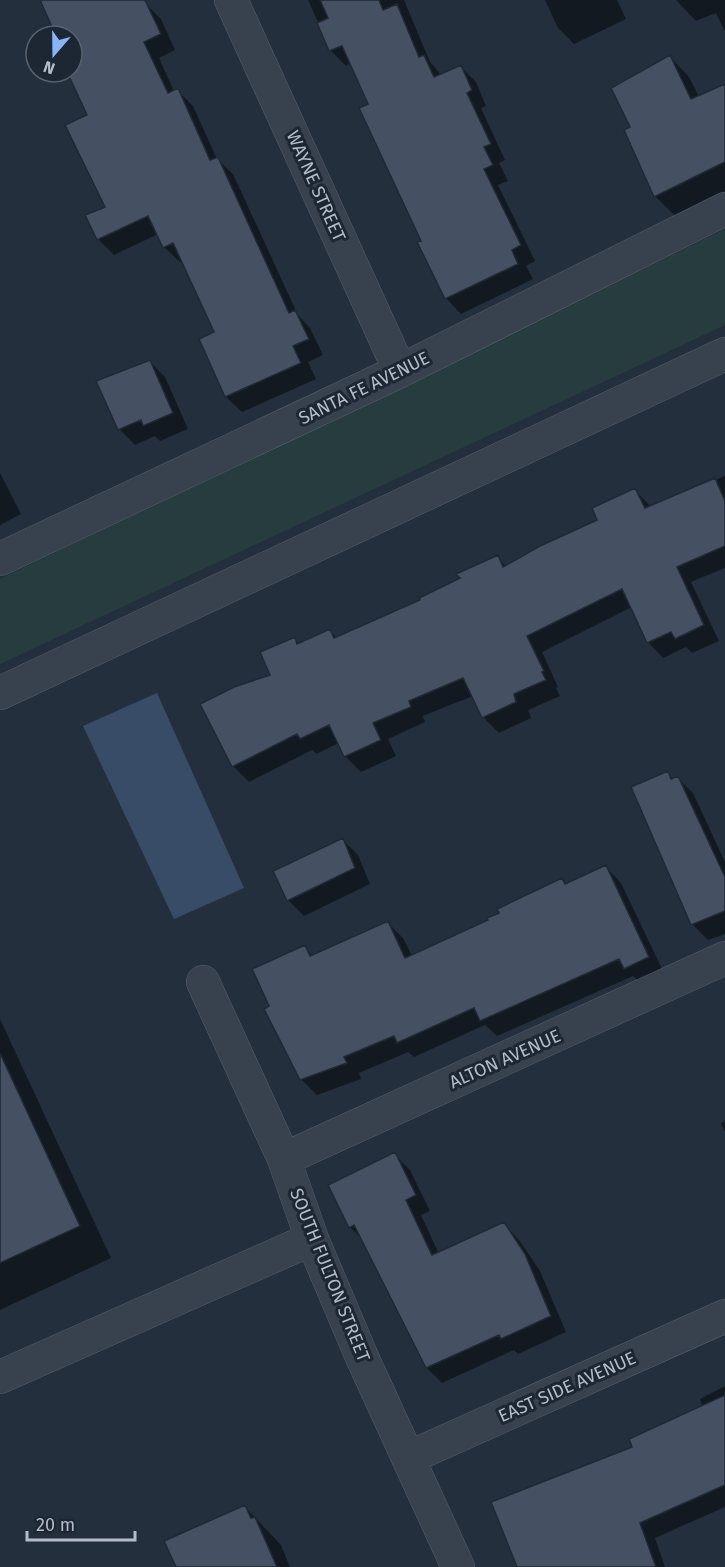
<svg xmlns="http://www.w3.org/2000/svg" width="725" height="1567" viewBox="0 0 725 1567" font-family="'Fira Sans',sans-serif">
<rect width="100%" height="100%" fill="#242f3e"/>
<!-- green -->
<path fill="#263c3f" d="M725,229V325L0,664V579Z"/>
<!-- water -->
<path fill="#394c67" d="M157,693L244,888L174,919L83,726Z"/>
<!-- shadow -->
<path fill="#0007" d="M43,0H138L145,3L161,19L175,50L159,58L174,91L177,90L193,106L217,159L233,174L298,315L310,328L323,355L308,362L316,379L242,412L226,397L201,340L216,332L183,261L180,262L164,247L158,234L114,255L98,239L107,208L89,116L69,72H72V36H58Z
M308,0H404L430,62L441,75L460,66L476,82L486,106L481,108L505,160L499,163L508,181L498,185L535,261L526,266L533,279L461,314L446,298L370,105L352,63L346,66L330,50Z
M545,0H617L626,19L574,44L558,28Z
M676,0H725V32L716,13L696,21Z
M670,57L689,77L699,97L725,85V191L675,216L655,196L632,128Z
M150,362L165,377L188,429L160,441L155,436L135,445L119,429L98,382Z
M0,473L21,514L0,525Z
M725,476V568L691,582L719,641L692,653L686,647L663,658L648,642L632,607L542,652L558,687L556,688L560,696L528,710L531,718L499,733L483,717L473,696L423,716L425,722L388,739L396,756L361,772L345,756L339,743L316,754L312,750L249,782L233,766L272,676L294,639L300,644L330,631L337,638L422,601L497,557L507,567L599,520L635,490L651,507Z
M667,773L673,779L677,778L693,793L725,862V934L708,940L692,924Z
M343,840L358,855L370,884L304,916L288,900Z
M606,867L621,883L664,973L641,983L633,976L497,1036L485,1025L414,1057L408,1052L359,1073L361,1079L317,1095L301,1079L271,1007L304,947L313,956L388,923L403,938L412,956L490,921L562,880L567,885Z
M0,1019L111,1258L0,1310Z
M725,1121V1132L721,1123Z
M394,1154L410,1170L430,1211L421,1215L439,1254L504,1224L519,1240L540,1271L566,1332L518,1354L514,1350L442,1383L427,1368L363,1240L350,1227Z
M725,1386V1507L655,1538L665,1567H518L634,1448L703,1407L700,1399Z
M245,1507L281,1545L290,1567H177Z"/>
<!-- building -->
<path fill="#455162" stroke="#1f2835" stroke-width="1.5" d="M40,0H145L161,34L144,42L168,93L178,88L210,160L218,157L289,313L295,310L309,339L293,346L301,363L225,397L199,339L214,332L173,243L163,248L148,216L97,240L85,215L105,207L65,125L87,115L67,72H72V36H56Z
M320,0H379L383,10L397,4L419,57L424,55L434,77L461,65L472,90L467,93L491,144L484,147L493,165L484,169L521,245L512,250L518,264L445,299L417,242L421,241L359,108L368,104L342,46L329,51L317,23L328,18Z
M670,55L691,99L725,84V162L654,197L624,130L630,127L611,88Z
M150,360L173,413L143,426L141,420L118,430L96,381Z
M715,478L725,501V546L677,567L704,625L675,639L671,632L647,643L622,589L527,636L544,671L542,672L546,680L514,694L516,702L482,718L463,678L409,701L411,707L373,723L381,740L344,757L329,725L300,739L297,734L232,767L200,704L234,687L270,675L260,652L295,637L297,644L330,629L334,638L420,600L419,598L460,578L456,574L498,555L503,567L540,546L597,520L592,508L635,488L645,508Z
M668,771L671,779L678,776L725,877V911L691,925L631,787Z
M343,838L355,868L287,901L273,871Z
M606,865L649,957L624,969L619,959L480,1021L474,1008L397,1043L394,1036L344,1057L347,1063L300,1080L264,1009L269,1006L252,969L305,945L310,956L388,921L405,958L488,920L487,918L499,913L497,909L562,878L565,884Z
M0,1053L80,1226L0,1263Z
M395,1152L416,1195L406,1200L432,1255L504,1222L525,1254L551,1316L501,1339L499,1335L426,1368L354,1225L349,1228L328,1185Z
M725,1395V1485L640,1523L656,1567H517L491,1502L632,1447L629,1439Z
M245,1505L251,1518L255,1517L277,1567H176L164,1541Z"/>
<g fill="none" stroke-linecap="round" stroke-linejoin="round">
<defs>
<path id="minor" d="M231,0L400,371
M0,559L400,371L725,209
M0,693L725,354
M203,982L284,1159L312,1239L361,1355L458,1567
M284,1159L725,958
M0,1377L312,1239
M408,1458L725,1316"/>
</defs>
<!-- minor casing -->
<use href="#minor" stroke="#565f6c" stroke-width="34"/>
<!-- minor -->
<use href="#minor" stroke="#38414e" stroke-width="33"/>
</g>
<g text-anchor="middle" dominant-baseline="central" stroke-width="6" stroke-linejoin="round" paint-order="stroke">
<!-- street labels -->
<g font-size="18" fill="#b4bcc9" stroke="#1d2633">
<text transform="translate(316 186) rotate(66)">WAYNE STREET</text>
<text transform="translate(364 388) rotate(-26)">SANTA FE AVENUE</text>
<text transform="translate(505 1059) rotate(-24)">ALTON AVENUE</text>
<text transform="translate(330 1275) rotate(68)">SOUTH FULTON STREET</text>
<text transform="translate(567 1387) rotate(-24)">EAST SIDE AVENUE</text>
</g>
</g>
<!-- north arrow -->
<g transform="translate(54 54) rotate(200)"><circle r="28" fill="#1d2633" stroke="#59626f" stroke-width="1.5"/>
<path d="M0-4.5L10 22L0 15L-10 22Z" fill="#8ab4f8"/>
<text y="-9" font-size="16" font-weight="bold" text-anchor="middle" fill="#b4bcc9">N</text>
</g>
<!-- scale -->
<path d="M27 1531v9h108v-9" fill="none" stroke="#b4bcc9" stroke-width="3"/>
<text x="36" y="1531" font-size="18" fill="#b4bcc9" stroke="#1d2633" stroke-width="4.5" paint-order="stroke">20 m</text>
</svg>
